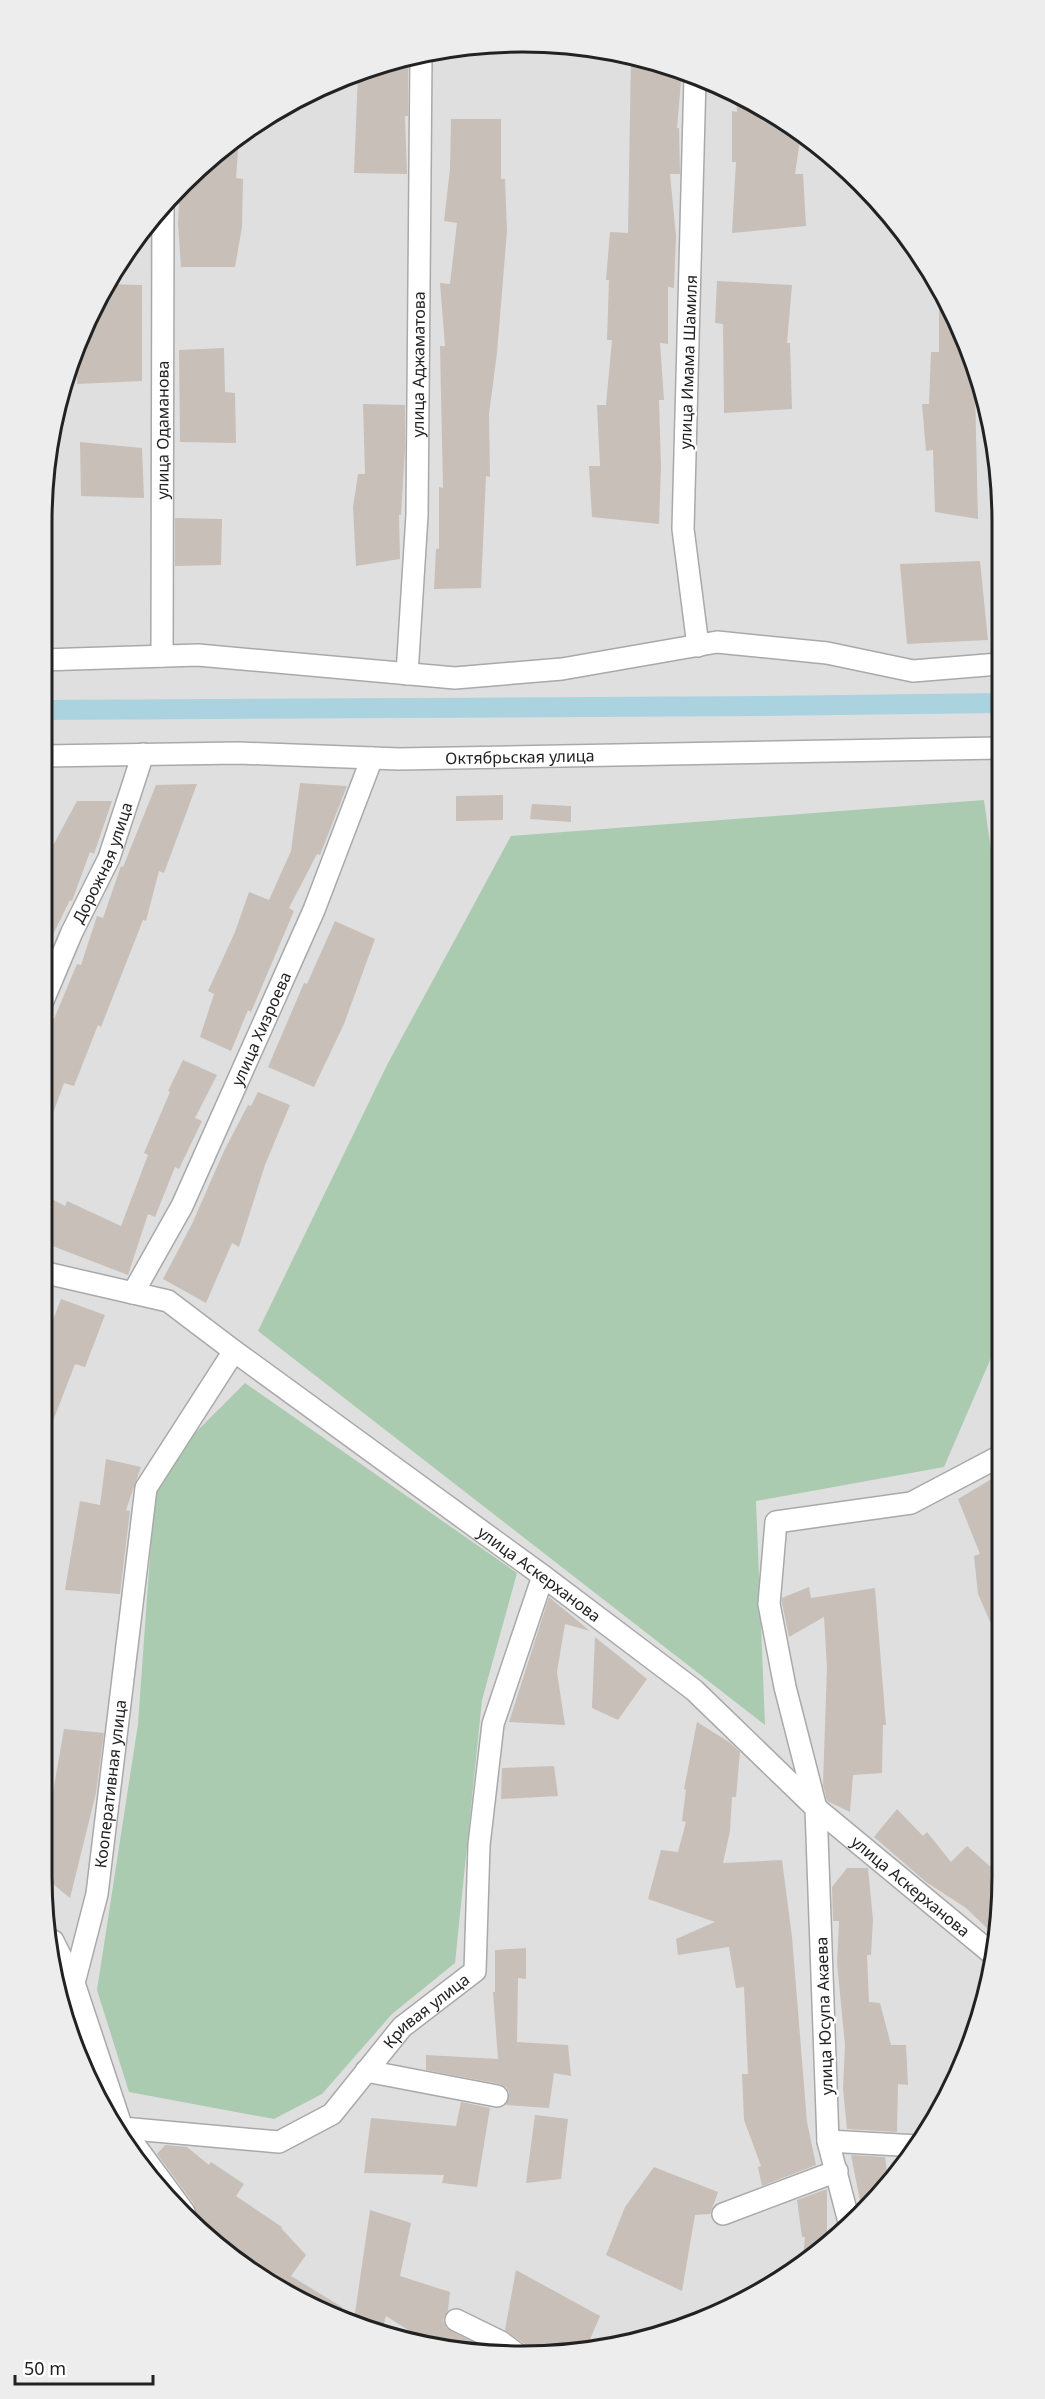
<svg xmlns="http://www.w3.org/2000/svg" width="1045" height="2399" viewBox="0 0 1045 2399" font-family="'Noto Sans',sans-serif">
<rect width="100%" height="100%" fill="#f2efe9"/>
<!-- residential -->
<path fill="#e0dfdf" d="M491,43L586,46L677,68L790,123L903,230L966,338L999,459L1003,1876L977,2031L939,2116L884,2193L762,2293L616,2348L522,2357L429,2348L283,2293L161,2193L106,2116L68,2031L42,1876V522L68,368L107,282L161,205L230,141L310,91L398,58Z"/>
<!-- cemetery -->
<path fill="#aacbaf" d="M984,800L1000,916L1001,1254L991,1358L944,1467L756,1501L765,1725L258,1331L387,1065L511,836Z
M245,1383L517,1573L482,1700L455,1963L392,2014L322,2094L274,2119L129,2092L97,1990L138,1724L156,1472Z"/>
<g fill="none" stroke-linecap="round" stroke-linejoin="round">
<!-- canal -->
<path stroke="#aad3df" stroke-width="20" d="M42,710L763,706L1000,703"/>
</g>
<!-- building -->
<path fill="#c7bfb8" d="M631,57L682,70L677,128H679L680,174H670L676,236L674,288L668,287V344L660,343L664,400H659L661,467L659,524L592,517L589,466H600L597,405H606L612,340H607L609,280H606L610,232L628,233Z
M408,66V116H405L407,174L354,173L358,74L376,67Z
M736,97L790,123L801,133L795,174H803L806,226L732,233L736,162H732V111L737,112Z
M451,119H501V179H505L507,231L497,353L489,414L490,477L486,476L481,588L434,589L436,549H439V487L443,488L440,346H445L440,283L450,284L457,223L444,221L450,169Z
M239,136L236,178L243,179L242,227L235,267H181L178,224L180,188L230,141Z
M717,281L792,285L787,343H790L792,409L724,413L723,324L715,323Z
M106,284L142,285V381L77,384L78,345L82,335H88V323Z
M939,291L966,338L980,390H975L978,519L935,512L933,450L926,451L922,404H929L931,352H939Z
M224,348L225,392L235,393L236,443L180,442L179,350Z
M363,404L405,405V449L401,515H399L400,559L356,566L353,507L358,474H365Z
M80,442L142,448L144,498L81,496Z
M175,518L222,519L221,565L175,566Z
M980,561L988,640L907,644L900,564Z
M300,783L347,786L320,855L317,854L289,908L294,911L251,1012L248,1010L231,1051L200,1037L214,994L208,991L235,932L249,892L269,900L291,851Z
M197,784L164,873L159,871L146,921L143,920L101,1027L98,1025L74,1086L64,1083L44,1138L42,1137V1042L52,1018L54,1019L77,964L81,965L97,916L103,918L121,866L123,867L156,785Z
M503,795V820L456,821V796Z
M77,801H112L94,854L90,852L72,901L70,900L42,957V860L47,853H49Z
M532,804L571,806V822L530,819Z
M335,921L375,939L344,1024L314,1087L268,1067L304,983L307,984Z
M183,1060L217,1075L195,1118L202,1121L179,1169L175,1167L155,1217L148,1214L128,1275L42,1242V1194L65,1206L67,1201L121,1226L148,1155L144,1153L170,1092L168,1091Z
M258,1092L290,1105L265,1165L239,1247L232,1243L206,1303L163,1279L192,1224L224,1151L248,1105L251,1106Z
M61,1299L105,1315L85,1367L75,1364L43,1447L42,1348Z
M106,1459L141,1467L126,1510L130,1511L120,1594L65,1590L80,1501L100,1505Z
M995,1477L1002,1501V1649L978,1594L974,1556L980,1554L958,1499Z
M809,1587L811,1598L875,1588L886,1725H883L882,1773L853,1775L850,1812L827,1801L823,1785L827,1667L824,1617L789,1637L782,1603V1598Z
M549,1597L590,1631L565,1624L557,1672L565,1725L509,1722Z
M595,1637L647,1679L618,1720L592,1708Z
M697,1722L729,1742L740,1752L736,1797H732L730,1831L723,1863L782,1860L792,1937L807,2122L816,2165L762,2186L758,2167L761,2166L744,2120L742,2074H748L744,1987L736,1988L729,1947L678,1955L676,1939L715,1922L648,1899L661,1850L678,1852L686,1822L682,1821L686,1790L684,1789Z
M64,1729L104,1733L96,1793L70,1898L42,1875V1790L53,1792Z
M554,1766L558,1796L501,1799L502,1768Z
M897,1809L923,1836L927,1832L951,1862L967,1846L993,1869L991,1873L1002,1884L993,1934L966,1908L926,1882L874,1837Z
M847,1868H868L873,1920L871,1955H867L869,2002L880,2003L891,2045H906L908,2085L898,2084L897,2132L847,2129L843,2089L845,2045L837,1963L839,1921H833L832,1887Z
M526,1948V1979L518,1978L517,2042L568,2045L571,2076L554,2073L549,2108L506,2105L509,2092L506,2087L500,2084L426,2070V2055L498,2059L493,1992H495V1950Z
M461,2102L490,2108L477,2187L442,2183L444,2175L364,2173L371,2118L456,2126Z
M535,2115L568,2119L561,2179L526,2183Z
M165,2145L187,2147L209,2165L211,2162L244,2184L236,2196L282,2227L281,2228L306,2255L291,2276L342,2307L339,2314L283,2293L208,2231L196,2217L194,2204L157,2154Z
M851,2155L885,2157L889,2186L884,2193L862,2211Z
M654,2167L718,2192L710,2214L695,2215L682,2291L606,2255L625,2207Z
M827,2189V2240L803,2259L805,2237H802L797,2200Z
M370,2210L411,2223L400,2276L450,2292L448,2310L443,2320L446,2328L496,2354L438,2349L386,2316L382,2330L354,2320Z
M516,2270L600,2316L585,2351L533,2356L529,2347L505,2330Z"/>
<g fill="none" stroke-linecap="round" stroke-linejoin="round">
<defs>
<g id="minor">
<path d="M695,77L683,529L698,646"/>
<path id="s1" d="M162,656L163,204"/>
<path d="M42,660L198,655L455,678L562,669L717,642L827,653L913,671L999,664"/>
<path id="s2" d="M407,674L417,515L421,55"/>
<path id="s3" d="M42,756L239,753L399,759L1000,748"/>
<path id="s4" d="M42,1003L72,932L109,858L143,754"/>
<path id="s5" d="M42,1272L168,1301L234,1351L543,1576L694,1690L816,1808L990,1952"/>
<path id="s6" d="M133,1293L182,1206L314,910L372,758"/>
<path d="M53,1941L74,1983"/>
<path d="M366,2071L497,2096"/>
<path id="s7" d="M122,2128L279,2142L332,2114L402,2027L475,1971L479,1845L493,1724L543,1576"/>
<path d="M828,2141L918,2146"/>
<path id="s8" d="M184,2212L122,2128L74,1983L97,1894L146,1488L234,1351"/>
<path d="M723,2214L837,2171"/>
<path d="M849,2222L828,2141L816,1808L785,1687L769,1604L776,1522L911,1503L1002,1455"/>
<path d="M456,2320L501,2342L521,2357"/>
</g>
</defs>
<!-- minor casing -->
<use href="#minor" stroke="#a9a9a9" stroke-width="24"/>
<!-- minor -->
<use href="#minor" stroke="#fff" stroke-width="21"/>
</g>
<g text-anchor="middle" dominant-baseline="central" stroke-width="5" stroke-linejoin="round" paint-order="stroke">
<!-- street labels -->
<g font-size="16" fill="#222" stroke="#fff">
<text transform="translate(688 362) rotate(-88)">улица Имама Шамиля</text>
<text stroke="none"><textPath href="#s2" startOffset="310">улица Аджаматова</textPath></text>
<text stroke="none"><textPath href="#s1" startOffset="226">улица Одаманова</textPath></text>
<text stroke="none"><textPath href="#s3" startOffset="478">Октябрьская улица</textPath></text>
<text stroke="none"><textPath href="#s4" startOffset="153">Дорожная улица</textPath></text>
<text stroke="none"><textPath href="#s6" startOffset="294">улица Хизроева</textPath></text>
<text stroke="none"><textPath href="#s5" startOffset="590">улица Аскерханова</textPath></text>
<text stroke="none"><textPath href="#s8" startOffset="460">Кооперативная улица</textPath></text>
<text stroke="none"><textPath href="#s5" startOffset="1076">улица Аскерханова</textPath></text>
<text stroke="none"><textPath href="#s7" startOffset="358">Кривая улица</textPath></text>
<text transform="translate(824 2016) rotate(-92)">улица Юсупа Акаева</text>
</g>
</g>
<!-- crop -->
<path d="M0 0H1045V2399H0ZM522 52H522A470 470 0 0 1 992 522V1876A470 470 0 0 1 522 2346H522A470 470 0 0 1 52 1876V522A470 470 0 0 1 522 52Z" fill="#ededed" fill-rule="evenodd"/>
<path fill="none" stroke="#222" stroke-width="3" d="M522 52H522A470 470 0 0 1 992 522V1876A470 470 0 0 1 522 2346H522A470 470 0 0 1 52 1876V522A470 470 0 0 1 522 52Z"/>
<!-- scale -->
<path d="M15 2375v9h138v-9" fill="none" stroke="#222222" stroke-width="3"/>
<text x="24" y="2375" font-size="18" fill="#222222" stroke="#ffffff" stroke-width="4.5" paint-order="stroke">50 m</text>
</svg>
